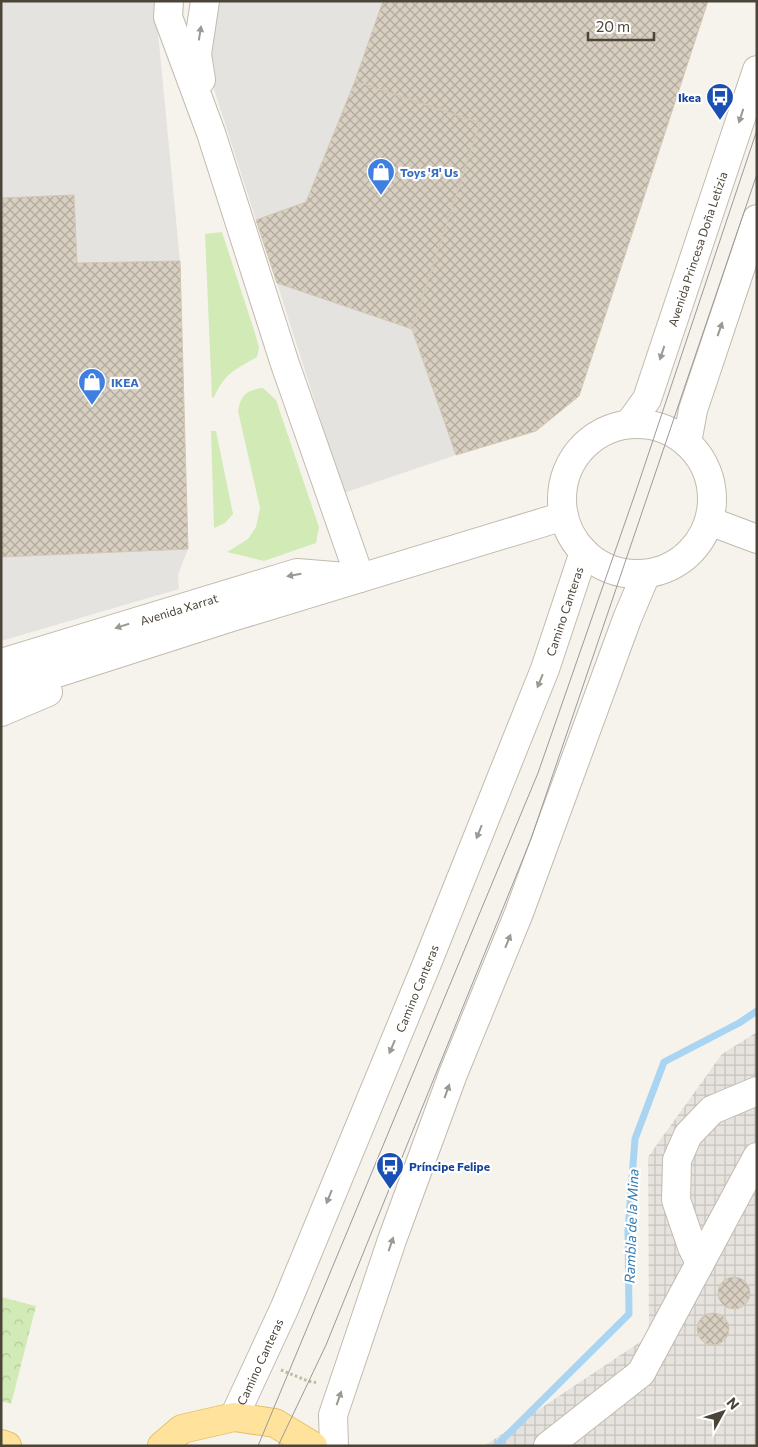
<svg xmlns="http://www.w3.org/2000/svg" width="758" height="1447" viewBox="0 0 758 1447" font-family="Commissioner,sans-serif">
<defs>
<pattern id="industrial-grid" width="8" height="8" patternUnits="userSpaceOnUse" patternTransform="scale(1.25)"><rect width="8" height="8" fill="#e6e2dd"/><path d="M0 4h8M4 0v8" fill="none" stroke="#c7c3be"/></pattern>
<pattern id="park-crowns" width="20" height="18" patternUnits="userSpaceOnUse" patternTransform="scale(1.25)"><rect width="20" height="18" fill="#d2eab5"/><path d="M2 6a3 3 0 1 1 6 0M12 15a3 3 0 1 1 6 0" fill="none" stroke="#b6ca9c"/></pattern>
<pattern id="building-cross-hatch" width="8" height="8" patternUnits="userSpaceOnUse" patternTransform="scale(1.25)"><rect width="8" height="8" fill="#d8cfc1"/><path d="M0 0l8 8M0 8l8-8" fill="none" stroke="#b1aa9e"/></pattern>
</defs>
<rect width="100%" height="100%" fill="#f6f3ec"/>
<!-- industrial -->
<path fill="url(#industrial-grid)" d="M757,1032V1446H484L649,1336L648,1157L722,1054Z"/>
<!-- grass -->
<path fill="#d2eab5" d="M222,232L255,333L259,348L257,357C235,370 225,373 214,397L212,398L205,234Z
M263,388L276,400L319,527L316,543L264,561L227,552L248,539L256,527L260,508L238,411C241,395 246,390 263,388Z
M211,431H216L233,514L225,523L214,528Z"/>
<!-- park -->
<path fill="url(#park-crowns)" d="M1,1297L36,1306L11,1404L1,1401Z"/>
<!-- parking -->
<path fill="#e5e3e0" d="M1,1H155L180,261L77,263L74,195L1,198Z
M214,1H383L355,81L306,202L256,220L205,61Z
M277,283L412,329L456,455L344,493Z
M188,549L178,575L179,589L1,641V557Z"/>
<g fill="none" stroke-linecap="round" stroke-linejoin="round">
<!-- stream -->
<path stroke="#a9d4f2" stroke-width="7" d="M496,1446L629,1314L628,1230L635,1139L664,1062L739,1023L757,1011"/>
</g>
<!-- building -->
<path fill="url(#building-cross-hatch)" stroke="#d3c7b4" d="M383,1H708L579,396L536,431L456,455L412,329L480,123L355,81Z
M355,81L480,123L412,329L277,283L256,220L306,202Z
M74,195L77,263L180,261L188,549L1,557V198Z
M718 1293a16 16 0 1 1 32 0a16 16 0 1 1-32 0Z
M697 1329a16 16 0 1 1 32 0a16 16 0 1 1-32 0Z"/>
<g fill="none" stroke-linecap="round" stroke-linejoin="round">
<defs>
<g id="minor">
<path d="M169,1L168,17L211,133L285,364L360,578"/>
<path d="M201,80L197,54L205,1"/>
<path id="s1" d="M629,424L647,399L757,70"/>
<circle cx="637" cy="499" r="75"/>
<path d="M687,443L693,410L757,219"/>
<path d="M709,521L757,539"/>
<path id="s2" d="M1,663L297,573L346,577"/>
<path d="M1,691L232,617L564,516"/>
<path d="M1,712L48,692"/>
<path d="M700,1263L692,1247L676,1200L677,1160L688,1135L712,1110L757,1091"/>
<path id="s3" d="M234,1417L285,1307L426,966L545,669L584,552"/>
<path d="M334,1446L333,1415L392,1240L453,1074L519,913L627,619L646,574"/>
<path d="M548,1446L641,1373L757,1157"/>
</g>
<path id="major" d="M1,1444L7,1446
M162,1446L182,1429L234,1417L275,1423L313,1446"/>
</defs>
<!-- minor casing -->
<use href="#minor" stroke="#c2bbae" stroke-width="30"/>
<!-- major casing -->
<use href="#major" stroke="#e6c16a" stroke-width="30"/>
<!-- path -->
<path stroke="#c4b79f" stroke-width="3" stroke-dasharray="2.5 2.5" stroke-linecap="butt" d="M281,1370L308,1381L318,1383"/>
<!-- minor -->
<use href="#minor" stroke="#fff" stroke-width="28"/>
<!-- major -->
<use href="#major" stroke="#ffe39c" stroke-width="28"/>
<!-- tram -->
<path stroke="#9a9a9a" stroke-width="1" d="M258,1446L538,773L636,491L757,130
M278,1446L326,1345L531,839L757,174"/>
</g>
<!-- one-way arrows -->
<defs><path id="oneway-solid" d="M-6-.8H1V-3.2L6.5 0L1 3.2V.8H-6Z" transform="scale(1.25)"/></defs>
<g fill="#9c9892">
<use href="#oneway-solid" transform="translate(200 33) rotate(-81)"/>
<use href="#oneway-solid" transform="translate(741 116) rotate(108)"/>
<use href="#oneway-solid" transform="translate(720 329) rotate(-71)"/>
<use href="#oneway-solid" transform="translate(662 353) rotate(108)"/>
<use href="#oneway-solid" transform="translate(294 575) rotate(170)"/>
<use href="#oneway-solid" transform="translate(122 626) rotate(163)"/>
<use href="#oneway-solid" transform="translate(540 681) rotate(112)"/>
<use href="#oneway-solid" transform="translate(479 832) rotate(112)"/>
<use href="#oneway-solid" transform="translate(508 941) rotate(-68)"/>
<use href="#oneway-solid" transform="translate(392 1047) rotate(113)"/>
<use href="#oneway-solid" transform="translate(447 1091) rotate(-70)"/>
<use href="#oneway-solid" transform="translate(329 1197) rotate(112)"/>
<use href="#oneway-solid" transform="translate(391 1244) rotate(-71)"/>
<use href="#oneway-solid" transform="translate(339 1398) rotate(-71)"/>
</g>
<!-- icons -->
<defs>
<symbol id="bus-pin" viewBox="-11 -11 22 30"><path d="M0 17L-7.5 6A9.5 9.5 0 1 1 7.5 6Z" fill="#1a4fb4" stroke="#fff"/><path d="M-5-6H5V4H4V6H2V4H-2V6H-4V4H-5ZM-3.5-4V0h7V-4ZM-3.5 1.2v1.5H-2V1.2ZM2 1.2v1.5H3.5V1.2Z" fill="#fff"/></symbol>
<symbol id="shop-pin" viewBox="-11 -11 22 30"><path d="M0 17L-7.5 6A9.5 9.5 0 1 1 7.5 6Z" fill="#3f7fe0" stroke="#fff"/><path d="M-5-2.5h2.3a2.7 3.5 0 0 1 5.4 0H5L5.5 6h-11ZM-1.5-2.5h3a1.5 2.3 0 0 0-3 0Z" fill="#fff"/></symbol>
</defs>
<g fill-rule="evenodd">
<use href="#bus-pin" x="704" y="81" width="32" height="43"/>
<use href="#shop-pin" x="365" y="156" width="32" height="43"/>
<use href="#shop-pin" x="76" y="366" width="32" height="43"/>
<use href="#bus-pin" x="374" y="1150" width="32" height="43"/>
</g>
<g text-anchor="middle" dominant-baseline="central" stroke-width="4.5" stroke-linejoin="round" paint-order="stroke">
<!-- transit labels -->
<g font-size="12" font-weight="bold" fill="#164399" stroke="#fff" text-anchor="end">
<text x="701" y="97">Ikea</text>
<text x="409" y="1166" text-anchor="start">Príncipe Felipe</text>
</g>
<!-- shop labels -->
<g font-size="12" font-weight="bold" fill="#366cbe" stroke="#fff" text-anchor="start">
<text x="400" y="172">Toys 'Я' Us</text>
<text x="111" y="382">IKEA</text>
</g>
<!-- street labels -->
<g font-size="12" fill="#4b4439" stroke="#fff">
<text stroke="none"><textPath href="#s1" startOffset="189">Avenida Princesa Doña Letizia</textPath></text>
<text stroke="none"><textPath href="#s2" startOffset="186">Avenida Xarrat</textPath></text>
<text stroke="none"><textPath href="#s3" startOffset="871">Camino Canteras</textPath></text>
<text stroke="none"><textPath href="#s3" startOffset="466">Camino Canteras</textPath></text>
<text stroke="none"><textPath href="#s3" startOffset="61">Camino Canteras</textPath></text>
</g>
<!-- water labels -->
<g font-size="14" font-style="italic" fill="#2e7ab2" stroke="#fff">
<text transform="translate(631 1226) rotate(-88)">Rambla de la Mina</text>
</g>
</g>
<!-- border -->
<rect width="758" height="1447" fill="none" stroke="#4b4439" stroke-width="5"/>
<!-- north arrow -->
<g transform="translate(723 1412) rotate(50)" stroke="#ffffff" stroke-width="4" paint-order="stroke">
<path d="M0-4L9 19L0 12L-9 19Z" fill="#4b4439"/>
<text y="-8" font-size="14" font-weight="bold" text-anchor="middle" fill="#4b4439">N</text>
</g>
<!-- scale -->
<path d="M588 32v8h66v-8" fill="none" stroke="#4b4439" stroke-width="2.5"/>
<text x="596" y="32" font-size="15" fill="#4b4439" stroke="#ffffff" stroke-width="4" paint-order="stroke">20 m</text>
</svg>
